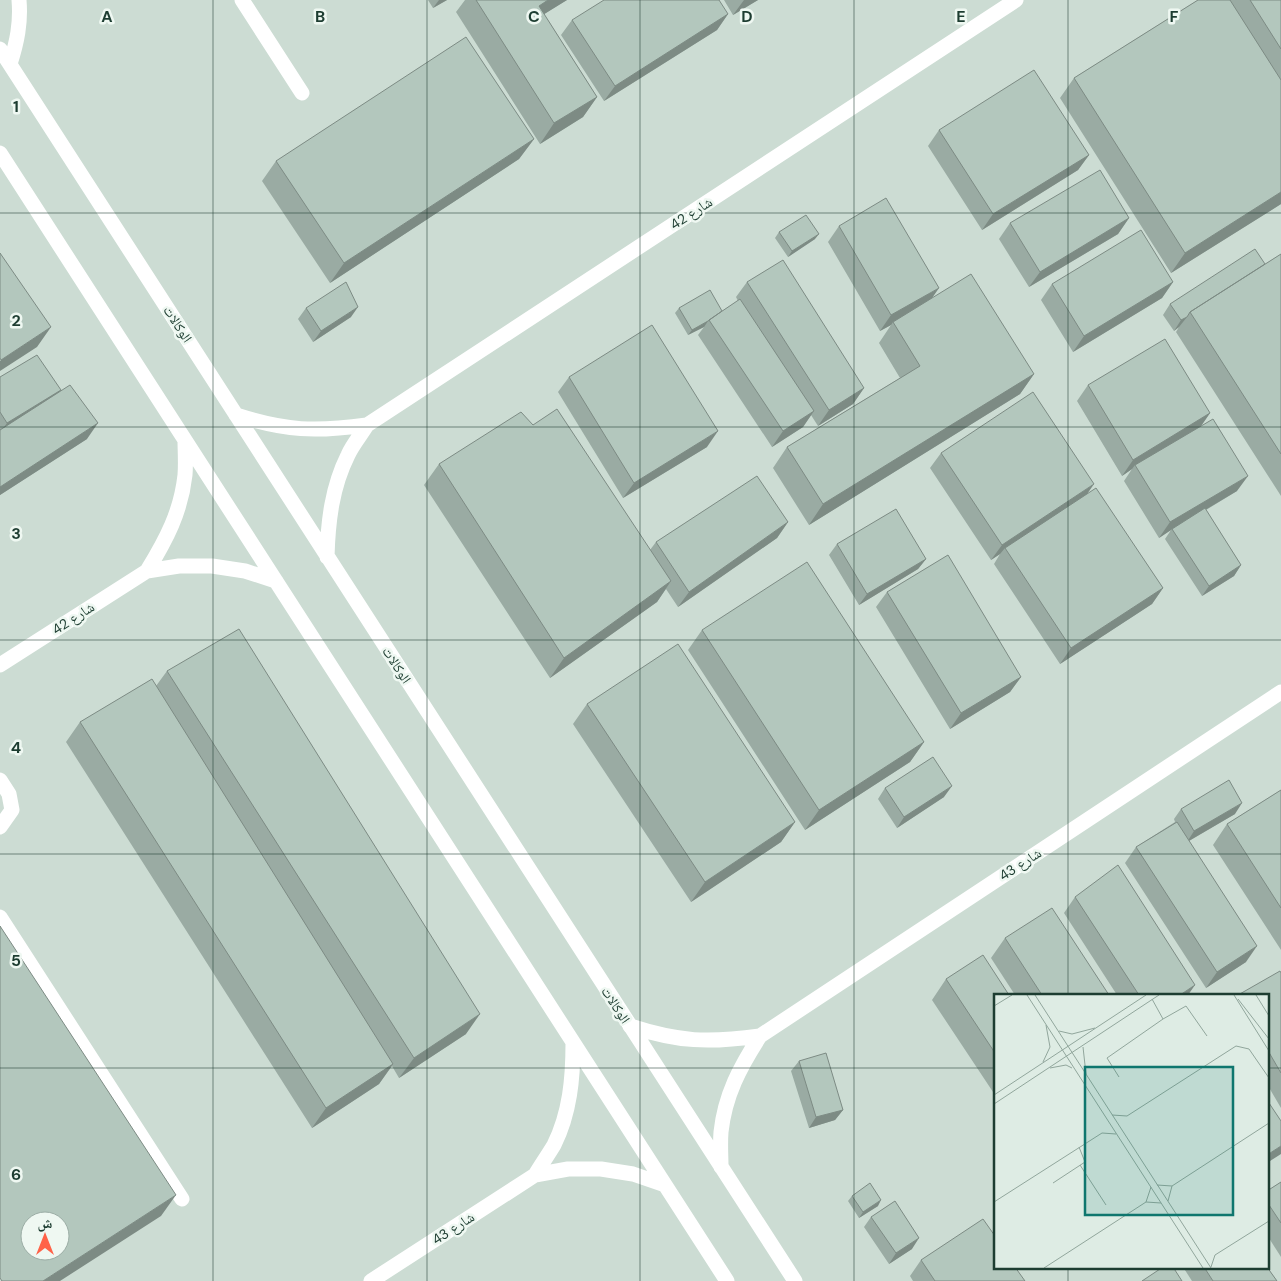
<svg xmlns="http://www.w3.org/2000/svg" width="1281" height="1281" viewBox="0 0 1281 1281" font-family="'DM Sans','Noto Naskh Arabic',sans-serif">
<rect width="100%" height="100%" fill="#deece4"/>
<!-- built -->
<path fill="#ccdcd3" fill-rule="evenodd" d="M0,0H1281V1281H0ZM995,995H1267V1267H995ZM30,1221H60V1251H30Z"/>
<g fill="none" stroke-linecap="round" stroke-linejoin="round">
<!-- minor -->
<path stroke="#fff" stroke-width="15" d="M242,0L302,93
M0,49L795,1281
M10,64C17,42 21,23 19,0
M0,153L727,1281
M236,415C286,431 315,432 367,425
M327,557C328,521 332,487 348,455C353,444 361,435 367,425L1016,0
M147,571C166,540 181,512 185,475C186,463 185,451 185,440
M0,665L147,571L179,566H212L245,571L276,581
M0,780L9,794L12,810L0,827
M0,917L182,1199
M630,1026C679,1042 708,1043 760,1036
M721,1167C721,1156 720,1144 721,1132C725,1095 740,1067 760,1036L1281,692
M535,1175C541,1165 548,1155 554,1145C570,1113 573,1078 573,1043
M371,1281L535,1175L568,1169H601L633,1174L665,1185"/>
</g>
<!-- wall -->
<path fill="#9aaba3" d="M428,0H447L433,8Z
M465,0H567L544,14L597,97L583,117L540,144L456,12Z
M724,0H758L733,15Z
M1198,0H1281V204L1171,273L1060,98L1074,78Z
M728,14L717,30L604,101L561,35L572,20Z
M939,130L1089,155L1078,170L982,230L928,146Z
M534,139L519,159L330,283L262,181L276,161Z
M1129,218L1118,234L1029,287L999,239L1010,223Z
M839,226L932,298L1034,374L1020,394L809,525L773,468L787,447L900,378L879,343L891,325L880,331L828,242Z
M779,232L815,239L788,257L775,238Z
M1281,254V496L1176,332L1179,327L1174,331L1163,315L1170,304L1265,264Z
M747,282L864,388L853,404L818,426L811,415L803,427L772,447L698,335L704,327L688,335L675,313L679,308L722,311L738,301L736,297Z
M1173,282L1162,298L1073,352L1041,300L1052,284Z
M306,308L351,317L313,342L298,319Z
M0,377L61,390L59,392L87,439L0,495Z
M569,377L707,447L623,498L558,392Z
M1088,385L1210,413L1201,426L1237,491L1206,510L1241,565L1234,576L1202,596L1165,539L1171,530L1159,538L1124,481L1132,469L1122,476L1077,401Z
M941,453L1087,494L1163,588L1152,604L1060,664L994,564L1000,554L991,560L930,468Z
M439,464L650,550L656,542L788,522L777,538L678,607L666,589L657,602L550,678L424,485Z
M837,544L926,559L918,569L859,605L829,555Z
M887,592L1021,677L1010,692L950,729L876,607Z
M702,630L924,742L910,762L805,830L688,650Z
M167,671L466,1034L399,1078L392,1066L379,1084L312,1128L66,742L80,722L156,686Z
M587,704L795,822L781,842L691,902L573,724Z
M885,788L944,797L897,828L878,799Z
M1281,790V950L1213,845L1227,824Z
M1181,809L1235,814L1189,841L1246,962L1206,988L1125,863L1136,847L1175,822L1174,819Z
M1075,897L1188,995H1117L1064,913Z
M1005,938L1109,995H1015L991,958Z
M1281,973V1108L1267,1084V995Z
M946,979L995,995V1095L932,1000Z
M799,1061L843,1110L835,1120L809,1128L791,1071Z
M1281,1182V1257L1267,1235V1191Z
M852,1196L878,1206L859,1218L848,1201Z
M871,1217L912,1249L889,1264L864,1227Z
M921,1260L1025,1281H913L910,1276Z
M1183,1267H1267L1277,1281H1192Z"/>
<!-- shaded-wall -->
<path fill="#7d8b84" d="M439,0H447L433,8Z
M548,0H567L525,26L539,6Z
M744,0H758L733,15Z
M728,14L717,30L604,101L615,86Z
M597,97L583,117L540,144L554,123Z
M534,139L519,159L330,283L344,263Z
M1089,155L1078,170L982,230L993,214Z
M1281,192V204L1171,273L1185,253Z
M1129,218L1118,234L1029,287L1040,272Z
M819,234L815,239L788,257L792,251Z
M1173,282L1162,298L1073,352L1084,336Z
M939,288L928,304L893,322L891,325L880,331L891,315Z
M358,307L351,317L313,342L321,331Z
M1187,317L1179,327L1174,331L1181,320Z
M708,321L704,327L688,335L692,330Z
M51,327L37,347L0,371V361L1,360Z
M1034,374L1020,394L809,525L823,504Z
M864,388L853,404L818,426L829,410Z
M61,390L54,400L0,433L7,423Z
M814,411L803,427L772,447L783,431Z
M1210,413L1199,429L1135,465L1132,469L1122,476L1133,460Z
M98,423L87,439L0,495V487Z
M718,431L707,447L623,498L634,483Z
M1248,476L1237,491L1173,529H1172L1171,530L1159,538L1170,522Z
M1094,484L1083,500L1005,548L1000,554L991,560L1002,545Z
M788,522L777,538L678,607L689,592Z
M926,559L918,569L859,605L867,594Z
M1241,565L1234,576L1202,596L1209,586Z
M671,581L657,602L550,678L564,658Z
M1163,588L1152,604L1060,664L1071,648Z
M1021,677L1010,692L950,729L961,713Z
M924,742L910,762L805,830L819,810Z
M952,786L944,797L897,828L904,817Z
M1242,803L1235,814L1187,842L1194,831Z
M795,822L781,842L691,902L705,882Z
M1257,946L1246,962L1206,988L1217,972Z
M1195,985L1188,995H1180Z
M480,1014L466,1034L399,1078L414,1058Z
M393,1064L379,1084L312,1128L326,1108Z
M843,1110L835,1120L809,1128L816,1117Z
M1281,1146V1154L1267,1163V1155Z
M176,1195L161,1216L60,1281H43Z
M881,1200L878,1206L859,1218L863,1212Z
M919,1238L912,1249L889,1264L896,1253Z"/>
<!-- building -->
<path fill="#b3c7bd" stroke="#7d8b84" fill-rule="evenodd" d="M476,0H548L539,6L597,97L554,123Z
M604,0H719L728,14L615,86L572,20Z
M1198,0H1230L1281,80V192L1185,253L1074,78Z
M1250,0H1281V49Z
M466,37L534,139L344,263L276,161Z
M1034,70L1089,155L993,214L939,130Z
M1100,170L1129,218L1040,272L1010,223Z
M886,198L939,288L891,315L839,226Z
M806,215L819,234L792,251L779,232Z
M1141,230L1173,282L1084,336L1052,284Z
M1255,249L1265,264L1190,312L1187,317L1181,320L1170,304Z
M0,253L51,327L1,360L0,358Z
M1281,254V454L1190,312Z
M783,260L864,388L829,410L747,282Z
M971,274L1034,374L823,504L787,447L920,366L893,322Z
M346,282L358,307L321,331L306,308Z
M710,290L722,311L708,321L692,330L679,308Z
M740,299L814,411L783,431L709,320Z
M652,325L718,431L634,483L569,377Z
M1165,339L1210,413L1133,460L1088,385Z
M37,355L61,390L7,423L0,412V377Z
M70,385L98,423L0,487V430Z
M1033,392L1094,484L1002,545L941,453Z
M557,409L671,581L564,658L439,464L521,412L533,425Z
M1213,419L1248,476L1170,522L1135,465Z
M757,476L788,522L689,592L656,542Z
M1096,488L1163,588L1071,648L1005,548Z
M1205,508L1241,565L1209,586L1172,529Z
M896,509L926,559L867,594L837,544Z
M948,555L1021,677L961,713L887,592Z
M807,562L924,742L819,810L702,630Z
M239,629L480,1014L414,1058L167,671Z
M678,644L795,822L705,882L587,704Z
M152,679L393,1064L326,1108L80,722Z
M933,757L952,786L904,817L885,788Z
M1229,780L1242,803L1194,831L1181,809Z
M1281,790V908L1227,824Z
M1177,822L1257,946L1217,972L1136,847Z
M1118,865L1195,985L1180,995H1139L1075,897Z
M1052,908L1109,995H1042L1005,938Z
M0,926L176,1195L43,1281H2L0,1278ZM30,1221H60V1251H30Z
M983,955L1009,995H995V1053L946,979Z
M1280,971L1281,973V1073L1267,1049V995H1238Z
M826,1053L843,1110L816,1117L799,1061Z
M1267,1100L1281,1121V1146L1267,1155Z
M1281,1182V1223L1267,1202V1191Z
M870,1183L881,1200L863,1212L852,1196Z
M895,1201L919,1238L896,1253L871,1217Z
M983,1219L995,1236V1267H1015L1025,1281H935L921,1260Z
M1163,1267H1173L1182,1281H1142Z
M1204,1267H1267L1277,1281H1213Z"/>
<!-- grid -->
<path fill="none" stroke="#1d3d31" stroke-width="1" stroke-opacity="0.55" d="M213,0V1281M427,0V1281M640,0V1281M854,0V1281M1068,0V995M0,213H1281M0,427H1281M0,640H1281M0,854H1281M0,1068H995M1267,1068H1281M1068,1267V1281"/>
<g text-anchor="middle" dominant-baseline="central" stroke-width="5" stroke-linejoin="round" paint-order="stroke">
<!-- street labels -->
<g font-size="14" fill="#1d3d31" stroke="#eff8f2">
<text transform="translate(691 213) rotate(-33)">شارع 42</text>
<text transform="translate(178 324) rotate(57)">الوكالات</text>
<text transform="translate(73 618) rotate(-33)">شارع 42</text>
<text transform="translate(397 665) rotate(57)">الوكالات</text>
<text transform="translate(1020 864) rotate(-33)">شارع 43</text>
<text transform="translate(616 1005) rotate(57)">الوكالات</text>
<text transform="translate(453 1228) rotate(-33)">شارع 43</text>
</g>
</g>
<!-- overview -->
<g transform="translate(994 994)">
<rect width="275" height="275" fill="#deece4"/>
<path fill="none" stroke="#91a69c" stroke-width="1" d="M33,1L209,274M41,1L217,274M240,1L275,57M262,1L275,22M158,5L169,25L192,12L213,42M244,5L275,45M0,12L18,1M65,37L78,40L101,34M89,53L92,80M49,68L56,53L52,31M56,74L72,71L78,74M125,83L113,64L169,25M0,101L152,1M0,110L165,1M118,121L133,122L242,52L255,55L275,84M86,171L112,211M59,189L91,168L85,153M163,191L178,192M174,207L178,192L275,129M0,208L108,139L122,140M152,208L157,193M217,273L221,261L275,227M50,274L152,208L167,209"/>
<path fill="#0f766e" fill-opacity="0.15" stroke="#0f766e" stroke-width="2.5" d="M91,73H239V221H91Z"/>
<rect width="275" height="275" fill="none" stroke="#1d3d31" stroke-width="2.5"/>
</g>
<g font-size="16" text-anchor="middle" font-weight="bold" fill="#1d3d31" stroke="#eff8f2" stroke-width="5" stroke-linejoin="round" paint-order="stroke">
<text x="107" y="22">A</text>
<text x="320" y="22">B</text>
<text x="534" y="22">C</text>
<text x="747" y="22">D</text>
<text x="961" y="22">E</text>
<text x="1174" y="22">F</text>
<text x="16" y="112">1</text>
<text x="16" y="326">2</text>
<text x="16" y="539">3</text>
<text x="16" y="753">4</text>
<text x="16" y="966">5</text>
<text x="16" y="1180">6</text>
</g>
<!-- north arrow -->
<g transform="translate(45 1236)"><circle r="24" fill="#eff8f2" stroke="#9bada5"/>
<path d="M0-4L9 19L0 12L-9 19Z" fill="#ff6248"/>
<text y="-8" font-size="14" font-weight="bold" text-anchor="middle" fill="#1d3d31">ش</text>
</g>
</svg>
